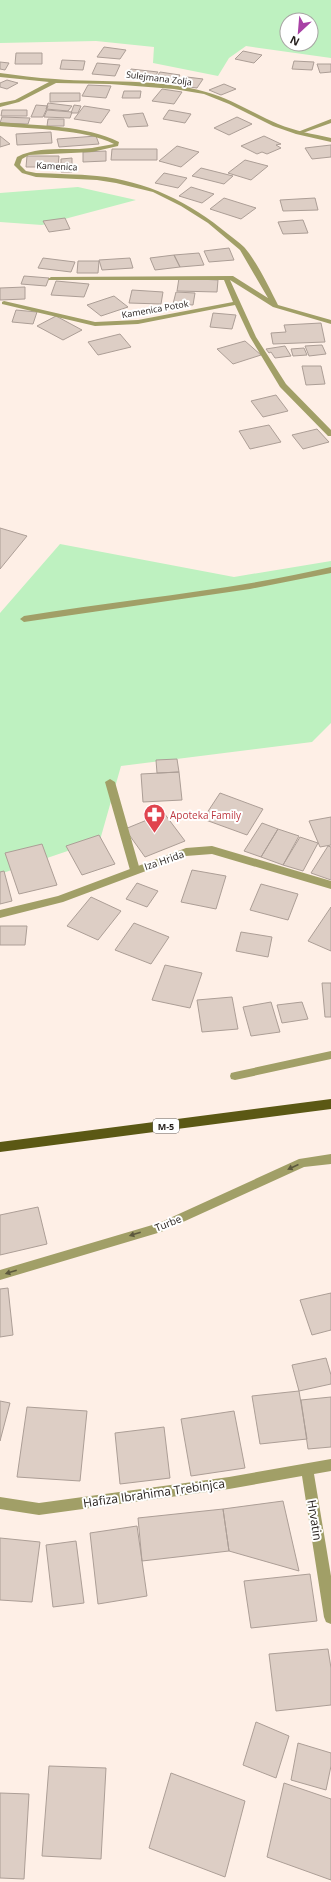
<svg xmlns="http://www.w3.org/2000/svg" width="331" height="1882" viewBox="0 0 331 1882" font-family="'Open Sans',sans-serif">
<rect width="100%" height="100%" fill="#feefe6"/>
<!-- green -->
<path fill="#bef1c0" fill-rule="evenodd" d="M0,0H331V58L246,46L229,58L218,76L153,63L154,47L96,41L0,43ZM287,20H311V44H287Z
M78,187L136,200L42,225L0,222V193Z
M60,544L234,577L331,561V723L312,742L121,766L100,840L0,874V613Z"/>
<!-- building -->
<path fill="#ddcec5" stroke="#ac9e96" d="M104,47L126,50L120,59L97,57Z
M243,51L262,55L254,63L235,59Z
M16,53H42V64H15Z
M62,60L85,61L83,70L60,69Z
M294,61L314,62L312,70L292,69Z
M0,62L9,63L5,70L0,69Z
M97,63L120,65L115,76L92,74Z
M317,64H331V72L320,73Z
M131,69L158,72L153,79L126,76Z
M160,72L180,75L174,84L154,81Z
M187,77L203,79L197,88L181,86Z
M7,80L18,83L7,89L0,87V83Z
M224,84L236,89L221,95L209,90Z
M88,85L111,86L106,98L82,96Z
M162,89L182,92L174,104L152,101Z
M124,91H141L140,98H122Z
M50,93H80V101L50,102Z
M48,103L72,106L68,111L46,109Z
M36,105L48,106L43,117H31Z
M74,105L81,106L78,113H71Z
M84,106L110,110L101,123L74,119Z
M2,110H27V116H1Z
M47,110L72,112L70,118L44,117Z
M169,110L191,114L185,123L163,119Z
M143,113L148,126L128,127L123,115Z
M2,117L30,118L28,124L0,123Z
M237,117L252,124L229,135L214,128Z
M48,119H64V126H47Z
M51,132L52,143L17,145L16,134Z
M0,136L10,144L0,147Z
M96,136L99,144L59,147L57,139Z
M264,136L281,144L276,145L281,148L267,154L262,152L257,154L241,146Z
M331,145V157L312,159L305,148Z
M177,146L199,152L181,167L159,161Z
M112,149H157V160H111Z
M106,151V161L83,162V152Z
M27,156H59L58,167H26Z
M72,158V172H61V159Z
M245,160L268,166L251,180L228,173Z
M201,168L233,176L224,184L192,176Z
M164,173L187,178L178,188L155,183Z
M191,187L214,194L202,203L179,196Z
M224,198L256,208L241,219L210,209Z
M315,198L318,210L283,211L280,200Z
M65,218L70,229L49,232L43,221Z
M303,220L308,233L283,234L278,222Z
M229,248L234,260L209,262L204,251Z
M199,253L204,265L180,267L174,255Z
M174,255L180,267L155,270L150,258Z
M43,258L75,262L71,272L38,268Z
M130,258L133,268L102,270L99,260Z
M78,261H99L98,273H77Z
M24,276L49,278L46,286L21,284Z
M179,278L218,280L217,292L177,291Z
M56,281L89,284L84,297L51,295Z
M25,287V299L0,300V288Z
M132,290L163,292L161,304L129,303Z
M176,292L195,293L193,305L173,304Z
M114,296L128,307L101,316L87,305Z
M16,310L37,312L33,324L12,322Z
M213,313L236,315L232,329L210,327Z
M56,316L82,330L63,340L37,326Z
M321,323L325,342L273,344L271,333L286,332L284,325Z
M120,334L131,347L98,355L88,342Z
M245,341L261,355L233,364L217,349Z
M322,345L326,354L309,356L305,346Z
M285,346L291,356L275,358L271,352L269,353L266,349Z
M304,348L307,355L293,356L291,349Z
M302,366H321L325,384L306,385Z
M276,395L288,411L263,417L251,401Z
M269,425L281,442L250,449L239,431Z
M317,429L329,442L303,449L292,435Z
M0,528L27,536L0,569Z
M177,759L179,772L157,773L156,760Z
M179,772L182,800L143,802L141,774Z
M220,793L263,809L247,835L203,819Z
M164,813L185,841L145,857L125,829Z
M331,817V845L320,847L309,821Z
M262,823L278,829L261,857L244,851Z
M278,829L299,836L283,865L261,857Z
M99,835L115,864L82,875L66,846Z
M300,837L318,843L303,871L283,865Z
M42,844L57,885L19,894L5,853Z
M328,846L331,847V880L311,873Z
M192,870L226,876L216,909L181,902Z
M4,871L12,901L0,904V872Z
M137,883L158,891L147,907L126,899Z
M261,884L298,894L288,920L250,910Z
M91,897L121,911L98,940L67,926Z
M331,907V951L308,941Z
M134,923L169,937L151,964L115,950Z
M0,926H27L25,945H0Z
M241,932L272,937L268,957L236,951Z
M165,965L202,973L190,1008L152,1000Z
M322,983H331V1017H325Z
M232,997L238,1029L202,1032L197,1000Z
M271,1002L280,1032L251,1036L243,1007Z
M302,1002L308,1019L282,1023L277,1005Z
M38,1207L47,1244L0,1255V1215Z
M8,1288L13,1335L0,1337V1289Z
M331,1293V1330L312,1335L300,1300Z
M326,1358L331,1375V1384L299,1391L292,1365Z
M299,1391L307,1439L260,1444L252,1396Z
M331,1397V1447L308,1449L301,1400Z
M0,1401L10,1403L0,1441Z
M27,1407L87,1411L80,1481L17,1477Z
M234,1411L245,1468L191,1476L181,1419Z
M164,1427L170,1478L120,1484L115,1433Z
M283,1501L299,1571L229,1551L223,1509Z
M223,1509L229,1551L142,1561L138,1518Z
M137,1526L147,1596L98,1604L90,1533Z
M0,1538L40,1542L32,1602L0,1600Z
M76,1541L84,1603L53,1607L46,1545Z
M310,1574L317,1621L251,1628L244,1581Z
M328,1649L331,1668V1705L276,1711L269,1654Z
M256,1722L289,1736L276,1778L243,1765Z
M298,1743L331,1753V1766L326,1790L291,1780Z
M49,1766L106,1768L101,1859L42,1856Z
M171,1773L245,1801L225,1877L149,1848Z
M284,1783L331,1799V1880L267,1857Z
M0,1793L29,1794L24,1879L0,1878Z"/>
<g fill="none" stroke-linecap="round" stroke-linejoin="round">
<!-- lane -->
<path fill="#a19f67" fill-rule="evenodd" d="M331,119V123L300,134L295,133Z
M331,567V573L250,589L24,622L20,619L24,616C126,599 230,591 331,567Z
M110,779L115,782L140,870L135,874L130,870L105,782Z"/>
<!-- street -->
<path fill="#a19f67" fill-rule="evenodd" d="M0,73C18,75 36,78 55,79C105,83 157,78 206,92C232,99 254,114 278,124C295,131 313,134 331,138V142L296,134L273,126L229,104L204,94L174,89L110,84L56,83L19,102L0,107V103L15,100L49,82L0,77Z
M0,122C37,126 86,125 119,142L118,146L92,152L29,155L22,159L20,165L26,171L36,173C56,174 77,174 97,176C146,181 190,202 228,234C233,238 239,242 244,247C256,260 270,289 278,305L331,320V324L273,307L230,280L256,337L286,384L331,430V436H328L280,387L250,337L235,305L138,324L95,326L2,304V302L4,301L95,322L138,320L233,302L224,280H49L48,279L51,277L233,276L268,298L240,250L208,223L181,206L153,192L116,183L97,180L36,177L22,173L14,165L17,157C40,145 67,151 92,148C99,147 107,145 114,144C84,129 33,129 0,126Z
M212,846L331,881V889L212,854L186,856L63,902L0,918V910L58,896L186,848Z
M331,1051V1059L235,1080L231,1079L230,1076L231,1073L235,1072Z
M331,1154V1164L304,1167L161,1232L0,1280V1270L159,1223L299,1159Z
M331,1459V1471L314,1474L331,1576V1624L326,1622L324,1617L302,1476L229,1489L39,1515L0,1509V1497L39,1503L229,1477Z"/>
<!-- primary -->
<path fill="#5b5814" fill-rule="evenodd" d="M331,1099V1109L0,1152V1142Z"/>
</g>
<!-- one-way arrows -->
<defs><path id="oneway-solid" d="M-6-.8H1V-3.2L6.5 0L1 3.2V.8H-6Z"/></defs>
<g fill="#5c583d">
<use href="#oneway-solid" transform="translate(293 1167) rotate(156)"/>
<use href="#oneway-solid" transform="translate(135 1234) rotate(163)"/>
<use href="#oneway-solid" transform="translate(11 1272) rotate(163)"/>
</g>
<!-- icons -->
<defs>
<symbol id="pharmacy-pin" viewBox="-11 -11 22 30"><path d="M0 17L-7.5 6A9.5 9.5 0 1 1 7.5 6Z" fill="#e0444e" stroke="#fff"/><path d="M-2-6h4v4h4v4h-4v4h-4v-4h-4v-4h4Z" fill="#fff"/></symbol>
</defs>
<g fill-rule="evenodd">
<use href="#pharmacy-pin" x="142" y="802" width="25" height="34"/>
</g>
<g text-anchor="middle" dominant-baseline="central" stroke-width="4" stroke-linejoin="round" paint-order="stroke">
<!-- far-street labels -->
<g font-size="9" fill="#231d1a" stroke="#fff">
<text transform="translate(159 78) rotate(7)">Sulejmana Zolja</text>
<text transform="translate(57 166) rotate(3)">Kamenica</text>
<text transform="translate(155 309) rotate(-10)">Kamenica Potok</text>
</g>
<!-- shield labels -->
<rect fill="#fff" stroke="#65615f" stroke-width="1" x="153" y="1119" width="26" height="14" rx="3"/>
<g font-size="9" font-weight="bold" fill="#231d1a">
<text x="166" y="1126">M-5</text>
</g>
<!-- health labels -->
<g font-size="10" fill="#be3a42" stroke="#fff" text-anchor="start">
<text x="170" y="815">Apoteka Family</text>
</g>
<!-- street labels -->
<g font-size="10" fill="#231d1a" stroke="#fff">
<text transform="translate(164 860) rotate(-19)">Iza Hrida</text>
<text transform="translate(168 1223) rotate(-22)">Turbe</text>
</g>
<!-- near-street labels -->
<g font-size="12" fill="#231d1a" stroke="#fff">
<text transform="translate(154 1493) rotate(-8)">Hafiza Ibrahima Trebinjca</text>
<text transform="translate(315 1520) rotate(81)">Hrvatin</text>
</g>
</g>
<!-- north arrow -->
<g transform="translate(299 32) rotate(206)"><circle r="19" fill="#ffffff" stroke="#a7a5a3"/>
<path d="M0-3L7 15L0 10L-7 15Z" fill="#a841a5"/>
<text y="-6" font-size="11" font-weight="bold" text-anchor="middle" fill="#231d1a">N</text>
</g>
</svg>
